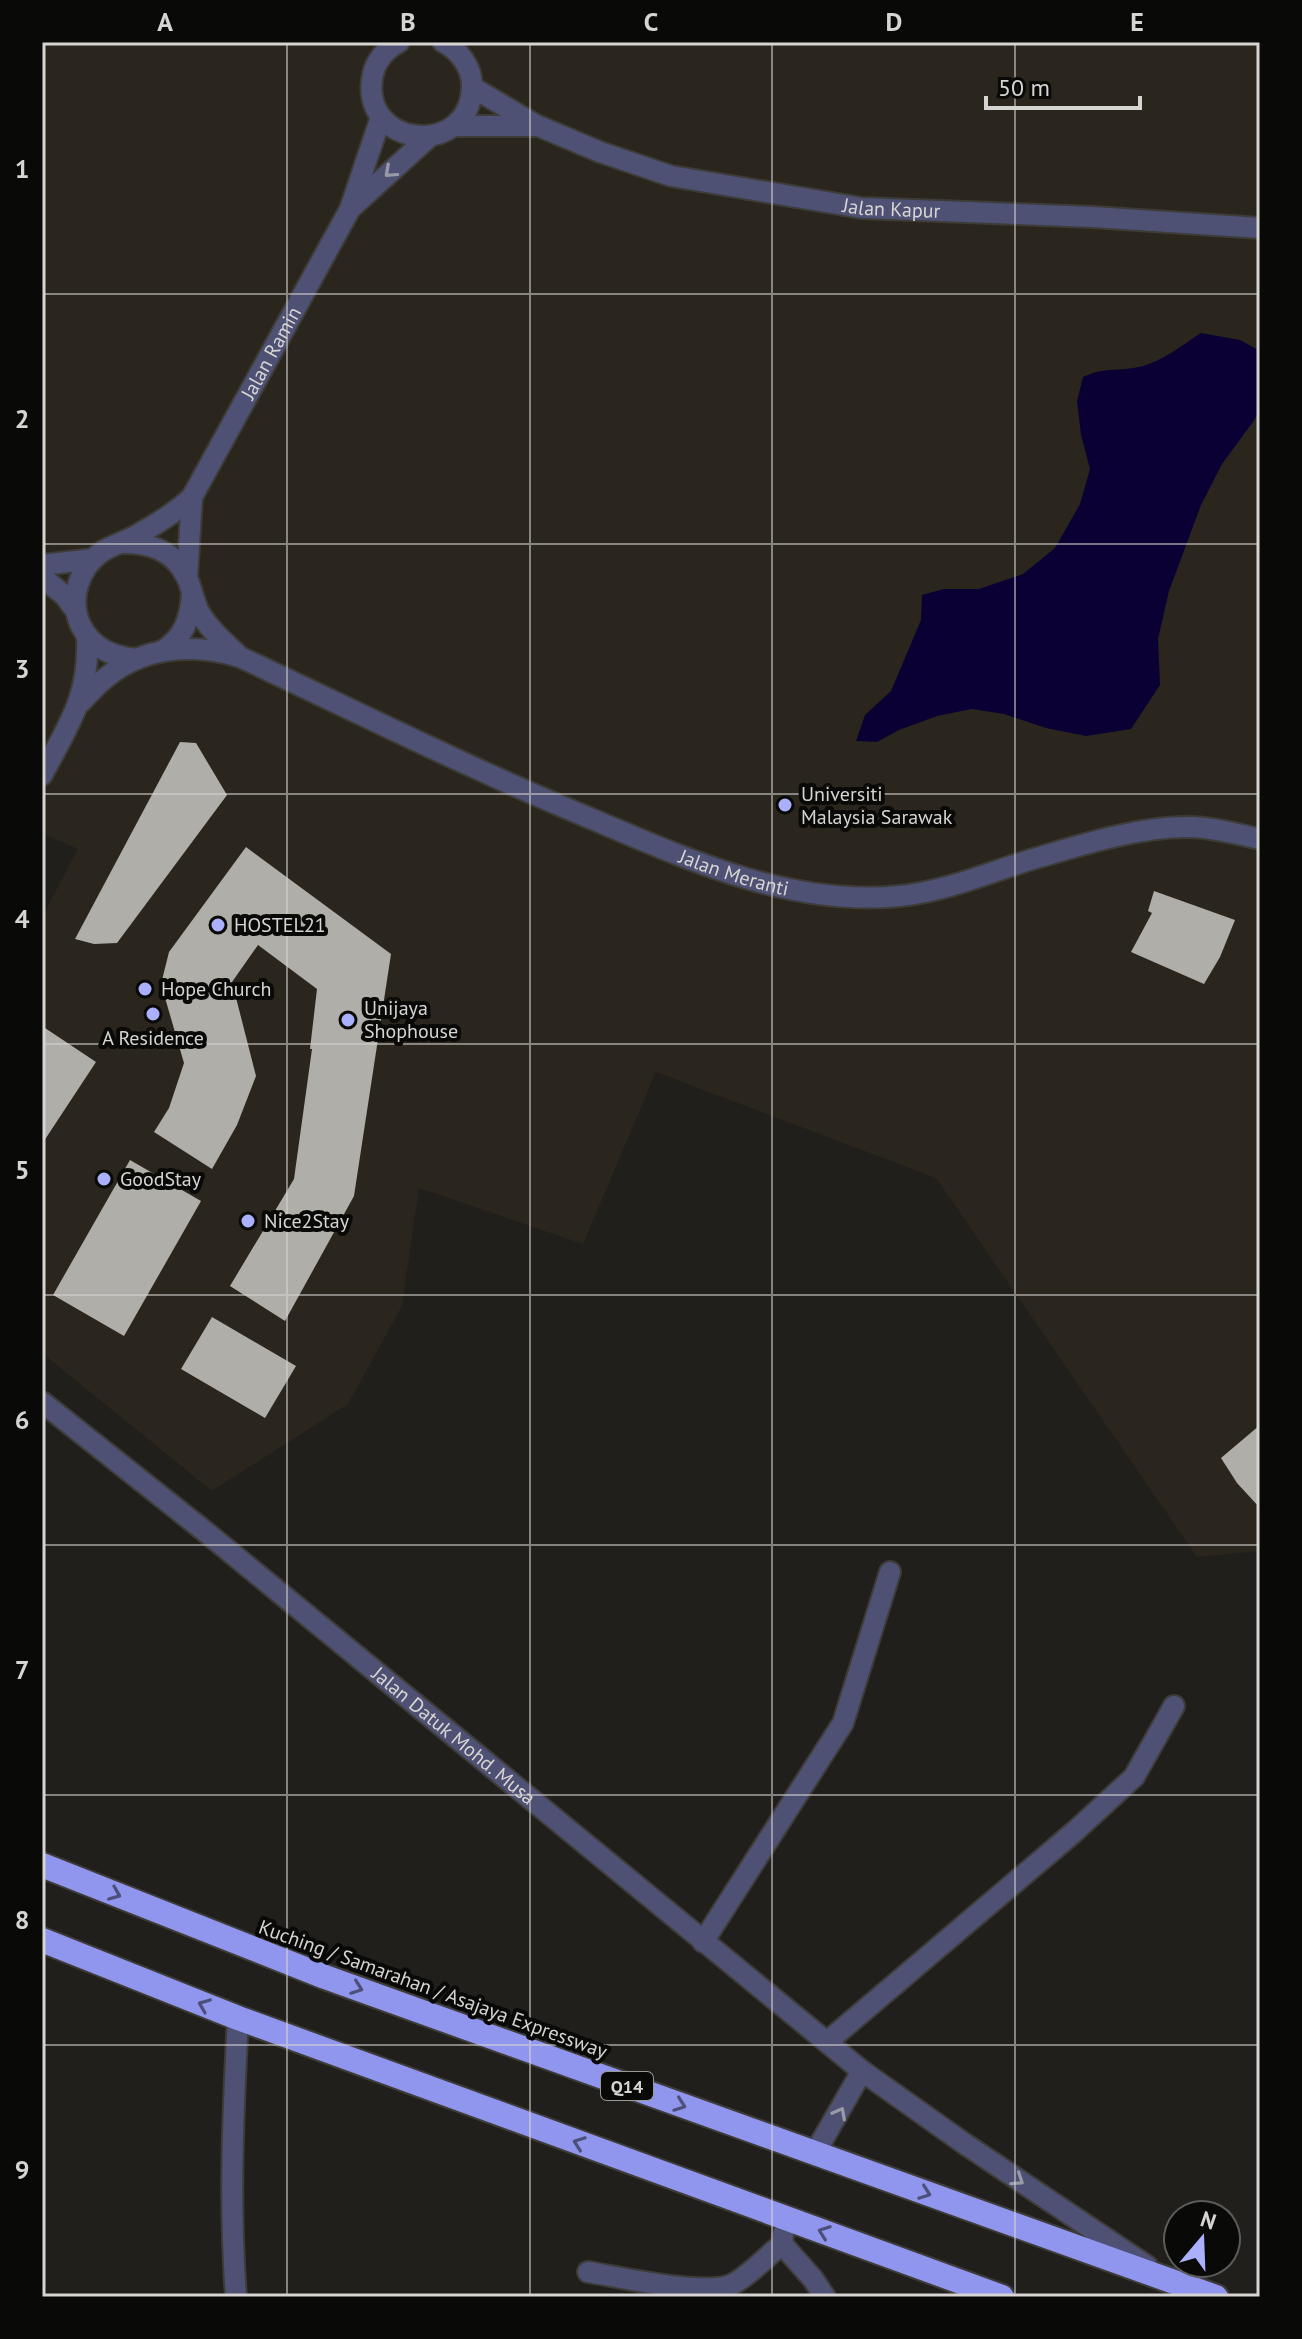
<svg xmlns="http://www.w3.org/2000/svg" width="1302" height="2339" viewBox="0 0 1302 2339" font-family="'PT Sans',sans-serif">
<rect width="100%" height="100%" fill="#201f1b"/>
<!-- built -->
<path fill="#2a261d" d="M42,42H1260V1551L1197,1557L936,1178L656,1072L583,1244L419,1188L402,1306L348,1404L212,1491L42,1353V917L78,849L42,834Z"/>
<!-- water -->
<path fill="#0a0034" d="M1201,333L1240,340L1260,351V408L1255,419L1222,464L1201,505L1169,591L1158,639L1160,685L1131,729L1086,736L1046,728L1004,714L972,709L937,716L899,730L877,742L856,741L865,715L891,691L921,620L922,595L944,589H979L1023,574L1055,548L1080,504L1090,469L1081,435L1077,401L1083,377C1102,368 1113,371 1133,368C1158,365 1181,346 1201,333Z"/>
<!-- building -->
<path fill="#b0aea9" d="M180,742L196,743L227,795L117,943L94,944L75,939Z
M246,847L391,954L354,1196L285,1321L230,1286L294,1179L312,1049H310L317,989L258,945L232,982L256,1076L237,1125L212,1169L154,1132L169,1108L184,1063L161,984L169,952Z
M1154,891L1235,920L1220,957L1204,984L1131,952L1152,913L1148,911Z
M42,1026L96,1062L42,1144Z
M130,1160L201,1201L124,1336L53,1295Z
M212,1317L296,1366L265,1418L181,1369Z
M1260,1425V1508L1237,1483L1221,1458Z"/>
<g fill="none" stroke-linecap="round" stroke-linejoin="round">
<defs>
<g id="minor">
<path d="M399,42C387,48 376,60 373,74C357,148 471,160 472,86C472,67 459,50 443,42"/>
<path id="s1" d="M472,87L536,125L600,152L671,176L862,208L1093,217L1260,228"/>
<path d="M454,126H534"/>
<path d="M353,206L430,136"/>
<path d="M123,543C150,543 173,550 186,576C192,587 193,600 199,612C209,629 223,641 237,654"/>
<path d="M42,565L93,559"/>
<path d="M42,577L65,596L76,611"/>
<path d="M187,577L192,497"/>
<path d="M162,651C184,638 190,619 192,594"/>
<path id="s2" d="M137,659C113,657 92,648 81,626C68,599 79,567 103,551C115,544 130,540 142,532C160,522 177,511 192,497L350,209L381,117"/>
<path id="s3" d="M81,702C90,693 98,683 108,676C145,646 196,643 240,657C357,712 473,770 592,819C689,860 792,907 900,896C949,891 994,870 1040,857C1087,843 1139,827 1188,827C1212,827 1237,834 1260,839"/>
<path d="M42,775C69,724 90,696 87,636"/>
<path id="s4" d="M42,1402L207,1533L862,2071L965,2144L1147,2266"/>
<path d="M703,1942L843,1723L890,1572"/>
<path d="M827,2042L1073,1833L1134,1777L1174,1706"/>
<path d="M815,2153L862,2071"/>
<path d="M783,2234L782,2244L813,2279L825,2297"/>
<path d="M588,2272C620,2277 706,2297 733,2284C751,2274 766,2257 782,2244"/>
<path d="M236,2297C229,2204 233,2112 238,2018"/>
</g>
<path id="highway" d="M42,1865L325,1977L1216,2297
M42,1940L238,2018L1002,2297"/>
</defs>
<!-- minor casing -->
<use href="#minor" stroke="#3d3c38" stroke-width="24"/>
<!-- highway casing -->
<use href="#highway" stroke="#3d3c38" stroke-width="28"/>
<!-- minor -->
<use href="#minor" stroke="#4e5174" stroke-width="20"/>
<!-- highway -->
<use href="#highway" stroke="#9095ee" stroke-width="24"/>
</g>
<!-- one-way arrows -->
<defs><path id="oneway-chevron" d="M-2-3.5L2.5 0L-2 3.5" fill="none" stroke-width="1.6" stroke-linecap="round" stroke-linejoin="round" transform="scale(2)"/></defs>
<g stroke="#999aa8">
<use href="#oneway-chevron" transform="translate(390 172) rotate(138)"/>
<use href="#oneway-chevron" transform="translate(840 2113) rotate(-62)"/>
<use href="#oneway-chevron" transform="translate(1018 2180) rotate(34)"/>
</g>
<g stroke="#4c4f7a">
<use href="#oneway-chevron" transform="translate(115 1894) rotate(22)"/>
<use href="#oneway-chevron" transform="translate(357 1988) rotate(20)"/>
<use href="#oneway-chevron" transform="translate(204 2005) rotate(-158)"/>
<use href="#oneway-chevron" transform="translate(680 2105) rotate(20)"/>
<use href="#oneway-chevron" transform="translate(579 2143) rotate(-160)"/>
<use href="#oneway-chevron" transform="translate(925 2193) rotate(20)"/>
<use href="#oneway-chevron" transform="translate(824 2232) rotate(-160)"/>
</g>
<!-- grid -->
<path fill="none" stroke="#d7d5d3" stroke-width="2" stroke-opacity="0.55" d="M287,42V2297M530,42V2297M772,42V2297M1015,42V2297M42,294H1260M42,544H1260M42,794H1260M42,1044H1260M42,1295H1260M42,1545H1260M42,1795H1260M42,2045H1260"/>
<!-- markers -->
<g fill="#aab0fb" stroke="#090907" stroke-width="3">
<circle cx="785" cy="805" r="8"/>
<circle cx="218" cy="925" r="8"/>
<circle cx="145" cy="989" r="8"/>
<circle cx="153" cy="1014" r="8"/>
<circle cx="348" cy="1020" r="8"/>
<circle cx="104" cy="1179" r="8"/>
<circle cx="248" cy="1221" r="8"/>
</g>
<g text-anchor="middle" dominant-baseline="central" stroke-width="8" stroke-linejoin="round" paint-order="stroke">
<!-- shield labels -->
<rect fill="#090907" stroke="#999896" stroke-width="2" x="601" y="2072" width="52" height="28" rx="6"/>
<g font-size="18" font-weight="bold" fill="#d7d5d3">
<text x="627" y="2086">Q14</text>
</g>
<!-- street labels -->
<g font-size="20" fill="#d7d5d3" stroke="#090907">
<text stroke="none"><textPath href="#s1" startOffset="442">Jalan Kapur</textPath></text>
<text stroke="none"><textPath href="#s2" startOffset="422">Jalan Ramin</textPath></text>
<text stroke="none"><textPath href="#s3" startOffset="716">Jalan Meranti</textPath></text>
<text stroke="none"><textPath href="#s4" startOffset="530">Jalan Datuk Mohd. Musa</textPath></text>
<text transform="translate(433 1989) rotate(20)">Kuching / Samarahan / Asajaya Expressway</text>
</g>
<!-- poi labels -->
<g font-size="20" fill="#d7d5d3" stroke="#090907" text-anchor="start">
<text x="801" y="794">Universiti<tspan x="801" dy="23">Malaysia Sarawak</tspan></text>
<text x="234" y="925">HOSTEL21</text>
<text x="161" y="989">Hope Church</text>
<text x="364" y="1008">Unijaya<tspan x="364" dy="23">Shophouse</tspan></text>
<text x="153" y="1038" text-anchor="middle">A Residence</text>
<text x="120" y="1179">GoodStay</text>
<text x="264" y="1221">Nice2Stay</text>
</g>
</g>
<!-- border -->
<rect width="1302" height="2339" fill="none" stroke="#090907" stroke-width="88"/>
<!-- north arrow -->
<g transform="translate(1202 2239) rotate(19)"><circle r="38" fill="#090907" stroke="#5b5b59" stroke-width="2"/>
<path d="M0-6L14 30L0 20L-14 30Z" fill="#aab0fb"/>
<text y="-12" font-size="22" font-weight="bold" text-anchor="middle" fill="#d7d5d3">N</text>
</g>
<!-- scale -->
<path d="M986 96v12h154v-12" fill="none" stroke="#d7d5d3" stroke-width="4"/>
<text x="998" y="96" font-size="24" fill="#d7d5d3" stroke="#090907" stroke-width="6" paint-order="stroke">50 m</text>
<rect x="44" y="44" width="1214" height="2251" fill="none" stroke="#d7d5d3" stroke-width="3"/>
<g font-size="26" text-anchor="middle" font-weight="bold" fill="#d7d5d3">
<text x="165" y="31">A</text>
<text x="408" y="31">B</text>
<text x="651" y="31">C</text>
<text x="894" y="31">D</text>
<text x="1137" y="31">E</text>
<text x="22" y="178">1</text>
<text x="22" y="428">2</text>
<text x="22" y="678">3</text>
<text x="22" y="928">4</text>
<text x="22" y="1179">5</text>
<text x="22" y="1429">6</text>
<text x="22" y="1679">7</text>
<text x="22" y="1929">8</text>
<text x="22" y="2179">9</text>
</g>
</svg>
